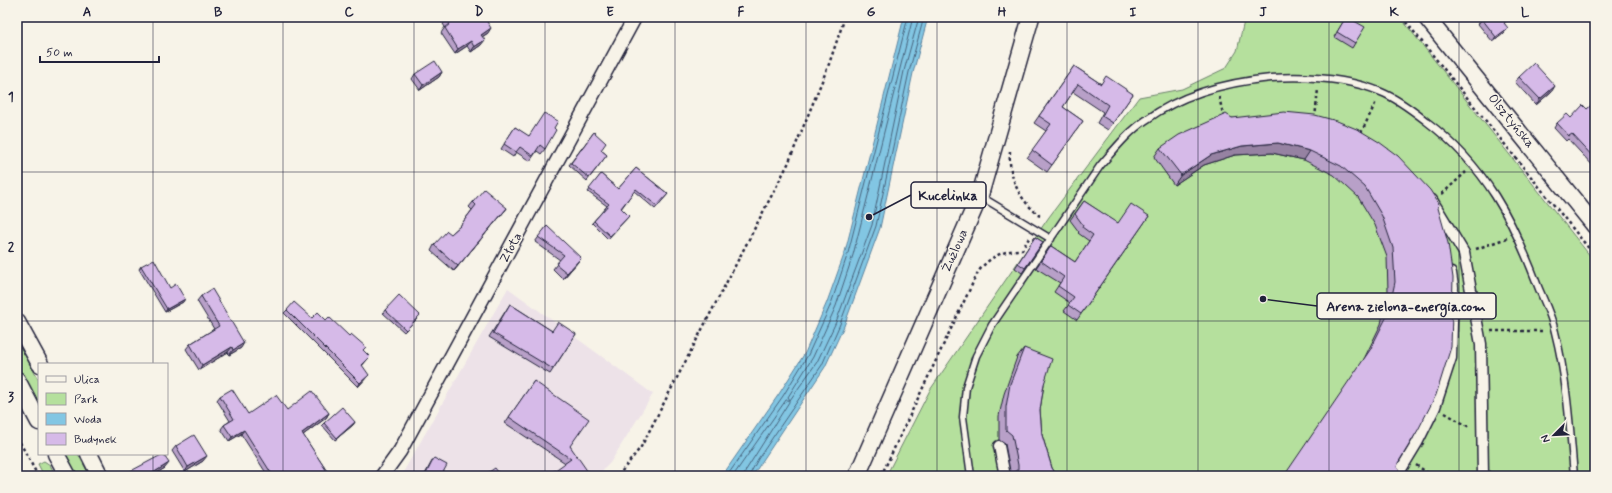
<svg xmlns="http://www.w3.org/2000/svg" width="1612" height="493" viewBox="0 0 1612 493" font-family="Mynerve,sans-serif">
<rect width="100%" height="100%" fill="#f7f3e8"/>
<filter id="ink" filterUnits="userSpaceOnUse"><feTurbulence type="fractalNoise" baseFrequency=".025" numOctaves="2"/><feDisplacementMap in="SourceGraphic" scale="8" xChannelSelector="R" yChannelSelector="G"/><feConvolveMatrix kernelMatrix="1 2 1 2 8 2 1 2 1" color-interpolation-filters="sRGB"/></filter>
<g filter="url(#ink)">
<!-- built -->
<path fill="#ede2e8" d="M508,288L653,394L610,463L597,476H401Z"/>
<!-- green -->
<path fill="#b5e09d" stroke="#6c816c" d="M1245,17H1400L1595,262V476H886L930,390L1049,217L1139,97L1182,89L1226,68L1237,51Z
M17,341L39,381V406L17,365Z
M65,454H78L90,476H77Z
M44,461L50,465L56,476H44L38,464Z"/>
<!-- water -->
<path fill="#82c6e3" stroke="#5c84a0" d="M904,17H928L913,73L880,228L844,326L825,367L753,475L722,476L779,394L805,353L827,302L845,252Z"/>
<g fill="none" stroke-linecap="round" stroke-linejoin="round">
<!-- shore -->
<path stroke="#48647e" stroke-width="1" d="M913,17L853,255L836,306L813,357L788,397L790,400L817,362L836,322L872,225L904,71L919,17
M727,476L783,396L808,355L831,304L848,253L908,17
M733,476L786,400H789V402L746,470L744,476
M749,476L758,459L822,365L840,324L876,226L909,72L924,17"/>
<defs>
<path id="service" d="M980,196L1051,239
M971,476L963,417L966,387L976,356L992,325L1100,166C1114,150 1128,132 1146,120C1182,94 1228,82 1271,78C1306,76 1348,78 1381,92C1396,98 1412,110 1426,121C1486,166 1513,220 1539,289C1545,303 1552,317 1555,332C1567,379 1570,428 1574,476"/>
<path id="pedestrian" d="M1432,200L1464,253L1481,344L1483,476
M999,446L1005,476
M1397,476L1417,443L1435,407L1451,358L1453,287L1451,273"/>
<path id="minor" d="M382,476L400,451L635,17"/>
<path id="tertiary" d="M1426,17L1595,226
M17,322L40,364
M17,380L39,422
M56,454L68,476
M89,454L100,476
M857,476L980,195L1031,17"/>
</defs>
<!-- service casing -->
<use href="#service" stroke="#22223b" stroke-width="9"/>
<!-- pedestrian casing -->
<use href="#pedestrian" stroke="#22223b" stroke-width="13"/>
<!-- minor casing -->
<use href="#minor" stroke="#22223b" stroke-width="16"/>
<!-- tertiary casing -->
<use href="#tertiary" stroke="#22223b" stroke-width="19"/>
<!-- path -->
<path stroke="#22223b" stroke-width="2.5" stroke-dasharray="3 3" stroke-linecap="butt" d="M1402,17L1595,256
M1219,97L1224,118
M1315,118L1318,89
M1361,133L1376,102
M1010,151C1008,176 1019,200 1039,215L1038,219
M1442,194L1466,172
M1476,249L1507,238
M1491,331H1544
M1445,413L1471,428
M17,437L38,476
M1416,465L1432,476
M618,476L641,447L788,164L829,64L845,17
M881,476L978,272C989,257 1003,250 1022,250L1029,238"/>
<!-- service -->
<use href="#service" stroke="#f7f3e8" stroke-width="6"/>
<!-- pedestrian -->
<use href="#pedestrian" stroke="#f7f3e8" stroke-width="10"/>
<!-- minor -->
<use href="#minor" stroke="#f7f3e8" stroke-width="13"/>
<!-- tertiary -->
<use href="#tertiary" stroke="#f7f3e8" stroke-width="16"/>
</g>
<!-- wall -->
<path fill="#b8a0c8" stroke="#22223b" d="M1346,17L1355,43L1352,48L1334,37Z
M447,19L488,33L482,37L481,45L471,52L467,46L455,54L441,33L445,27L443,24Z
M1482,19L1505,24L1504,33L1493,42L1478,24Z
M1074,66L1101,84L1133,94L1108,130L1097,123L1103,112L1073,92L1063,107L1083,121L1047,172L1027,158L1046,131L1034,123Z
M442,72L439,77L420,90L412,79L415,74Z
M1519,77L1552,91L1536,105L1515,82Z
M1595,102V168L1568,139L1566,141L1554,128L1557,123L1571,118L1587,109Z
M1232,118L1398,156V463L1397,467L1364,359L1381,324L1388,291L1387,257L1375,225L1358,197L1334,175L1304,160L1272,153L1235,155L1204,165L1174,185L1154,157L1160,148Z
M515,127L528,136L554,128L545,149L541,154L537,151L530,161L516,152L513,157L501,149Z
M594,132L601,150L607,155L587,181L569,165Z
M636,168L668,194L655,209L634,191L621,209L629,216L608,239L592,223L607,206L588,192L601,174L618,189Z
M1084,201L1117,223L1149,216L1077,320L1064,311L1070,303L1054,292L1060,283L1036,268L1051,246L1075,262L1089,241L1078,233L1079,232L1070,220Z
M473,202L507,208L503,213L454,271L431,251L434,245L451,234L460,226L472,210L469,207Z
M547,226L577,263L563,279L553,269L560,260L535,242Z
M1035,237L1043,242L1022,273L1015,268Z
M141,266L170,288L183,302L165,312L139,269Z
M201,296L241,348L229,355L228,352L199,370L186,349L190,344L214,329L197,301Z
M510,304L552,331L576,334L550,374L489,337Z
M287,310L312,318L363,351L367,360L362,366L366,378L358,387L284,313Z
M385,310L418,318L404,332L383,313Z
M1024,348L1044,384L1040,410L1042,435L1052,468L1057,476H1011L1005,444L999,440V416L1004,394L1017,357Z
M534,381L570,446L585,476L505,423Z
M220,396L248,414L287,410L329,413L326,418L303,435L330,476H268L241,434L229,441L221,429L224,425L230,421L217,400Z
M355,422L353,425L335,440L322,425L324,423Z
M176,446L203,461L185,472L172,451Z
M434,458L441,476H424L431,463Z
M165,468L152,476H127L129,472Z"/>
<!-- shaded-wall -->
<path fill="#9682a2" stroke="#22223b" d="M491,28L488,33L477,40L481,35Z
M1508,28L1504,33L1493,42L1496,37Z
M485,40L481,45L471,52L474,47Z
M471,41L467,46L455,54L458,49Z
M442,72L439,77L420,90L423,85Z
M1555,86L1552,91L1536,105L1540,99Z
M1278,143L1310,151L1304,160L1272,153L1235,155L1204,165L1174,185L1181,175L1211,155L1242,146Z
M507,208L503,213L454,271L458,266Z
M581,258L577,263L563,279L567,273Z
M185,299L183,302L165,312L167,309Z
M244,343L241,348L229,355L233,350Z
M232,347L228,352L199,370L202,365Z
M369,375L366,378L358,387L360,383Z
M329,413L326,418L299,438L302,433Z
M355,422L353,425L335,440L337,438Z
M244,430L241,434L229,441L232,437Z
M207,456L203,461L185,472L188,467Z
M169,463L165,468L152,476H148Z"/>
<!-- building -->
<path fill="#d6bae8" stroke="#22223b" d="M450,17H484L491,28L481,35L485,40L474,47L471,41L458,49L445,28L450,24L447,19Z
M1346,17H1347L1365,27L1355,43L1337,32Z
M1484,17H1507L1509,19L1504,23L1508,28L1496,37L1482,19Z
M435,61L442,72L423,85L415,74Z
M1534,63L1555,86L1540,99L1519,77Z
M1074,66L1101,84L1106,76L1133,94L1113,123L1102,116L1108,105L1078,84L1063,107L1083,121L1052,165L1032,150L1051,124L1039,116Z
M1595,102V159L1572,134L1569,136L1557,123L1567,114L1571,118L1583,105L1587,109Z
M1284,112L1315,115L1337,121L1359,130L1379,142L1398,156L1430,190L1439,204L1438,208L1448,243L1453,278L1451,347L1436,395L1418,430L1398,463L1397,467L1400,472L1397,476H1284L1370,350L1388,314L1395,282L1393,248L1382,216L1365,187L1341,166L1310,151L1278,143L1242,146L1211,155L1181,175L1160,148L1179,135L1226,114L1232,118Z
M544,113L558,121L554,128L556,130L545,149L540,145L533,156L520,147L516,152L504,144L515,127L529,136Z
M594,132L606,143L601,150L607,155L589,178L571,163Z
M636,168L668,194L657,206L636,189L621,208L629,216L610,236L594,221L609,204L589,189L601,174L618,189Z
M484,189L507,208L458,266L434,245L447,231L451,234L460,226L476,205L473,202Z
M1084,201L1118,223L1131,204L1149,216L1081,314L1068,305L1074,297L1058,286L1064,277L1041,261L1051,246L1075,262L1093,235L1082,227L1083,225L1075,214Z
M547,226L581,258L567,273L556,264L564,255L538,237Z
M1035,237L1043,242L1025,268L1018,263Z
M154,259L170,288L176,284L185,299L167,309L141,266Z
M212,289L244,343L233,350L232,347L202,365L190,344L219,326L201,296Z
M399,295L420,315L406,330L385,310Z
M294,302L312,318L318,312L326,320L329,317L349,336L351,334L366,347L363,350L370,357L362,365L369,375L360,383L287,310Z
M510,304L552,331L558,322L576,334L553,369L493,333Z
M1024,348L1052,359L1044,384L1040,410L1042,435L1052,468L1057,476H1015L1013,473L1018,469V465L1012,435L1006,430V407L1010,384Z
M534,381L589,419L570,446L588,472L582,476H547L571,459L509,417Z
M232,389L248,414L276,395L287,410L312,391L329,413L302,433L330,476H273L244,430L232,437L224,425L234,419L220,396Z
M342,407L355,422L337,438L324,423Z
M194,435L207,456L188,467L176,446Z
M163,454L169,463L148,476H131L129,472Z
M434,458L447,465L441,476H425Z
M495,468L501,476H483Z"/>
</g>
<!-- grid -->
<path fill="none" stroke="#22223b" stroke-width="1" stroke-opacity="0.55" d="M153,17V364M283,17V476M414,17V476M545,17V476M675,17V476M806,17V476M937,17V476M1067,17V476M1198,17V476M1329,17V476M1459,17V476M17,172H1595M17,321H1595M153,454V476"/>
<g text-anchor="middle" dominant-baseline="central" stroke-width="3" stroke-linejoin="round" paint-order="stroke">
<!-- street labels -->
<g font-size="13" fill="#22223b" stroke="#f7f3e8">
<text transform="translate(1511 121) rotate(51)">Olsztyńska</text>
<text transform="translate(511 248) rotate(-61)">Złota</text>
<text transform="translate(955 251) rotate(-66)">Żużlowa</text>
</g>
</g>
<!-- callouts -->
<path fill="none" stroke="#22223b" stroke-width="1.5" d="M869 217L911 195M1263 299L1317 306"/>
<g fill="#22223b" stroke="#f7f3e8" stroke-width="1.5">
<circle cx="869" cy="217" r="4"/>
<circle cx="1263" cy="299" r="4"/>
</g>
<g fill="#f7f3e8" stroke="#22223b" stroke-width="1.5">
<rect x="911" y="182" width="75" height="26" rx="4"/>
<rect x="1317" y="293" width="179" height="26" rx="4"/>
</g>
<g font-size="14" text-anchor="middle" font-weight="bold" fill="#22223b">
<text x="948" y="200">Kucelinka</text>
<text x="1406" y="311">Arena zielona-energia.com</text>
</g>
<!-- margin -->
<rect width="1612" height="493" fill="none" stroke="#f7f3e8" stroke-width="44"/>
<!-- legend -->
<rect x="38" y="363" width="130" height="92" fill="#f7f3e8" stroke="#a29fa3"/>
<rect x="46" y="376" width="20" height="6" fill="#f7f3e8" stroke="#a29fa3"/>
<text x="74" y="383" font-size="12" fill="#22223b">Ulica</text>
<rect x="46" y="393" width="20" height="12" fill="#b5e09d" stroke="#a29fa3"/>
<text x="74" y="403" font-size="12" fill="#22223b">Park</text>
<rect x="46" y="413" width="20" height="12" fill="#82c6e3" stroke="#a29fa3"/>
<text x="74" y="423" font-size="12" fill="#22223b">Woda</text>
<rect x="46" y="433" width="20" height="12" fill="#d6bae8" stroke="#a29fa3"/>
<text x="74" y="443" font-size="12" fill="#22223b">Budynek</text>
<!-- north arrow -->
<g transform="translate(1554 435) rotate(246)" stroke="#f7f3e8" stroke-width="3" paint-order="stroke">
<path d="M0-3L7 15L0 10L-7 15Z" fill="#22223b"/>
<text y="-6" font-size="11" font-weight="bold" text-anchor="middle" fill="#22223b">N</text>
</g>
<!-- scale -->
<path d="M40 56v6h119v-6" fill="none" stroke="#22223b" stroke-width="2"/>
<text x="46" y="56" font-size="12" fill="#22223b" stroke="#f7f3e8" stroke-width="3" paint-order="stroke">50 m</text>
<rect x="22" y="22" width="1568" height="449" fill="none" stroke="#22223b" stroke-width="1.5"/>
<g font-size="13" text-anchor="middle" font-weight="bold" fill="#22223b">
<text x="87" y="16">A</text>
<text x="218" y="16">B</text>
<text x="349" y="16">C</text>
<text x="479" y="16">D</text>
<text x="610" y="16">E</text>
<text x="741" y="16">F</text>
<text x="871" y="16">G</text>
<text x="1002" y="16">H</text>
<text x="1133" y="16">I</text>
<text x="1263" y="16">J</text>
<text x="1394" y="16">K</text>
<text x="1525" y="16">L</text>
<text x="11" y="101">1</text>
<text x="11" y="251">2</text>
<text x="11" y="401">3</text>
</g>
</svg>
